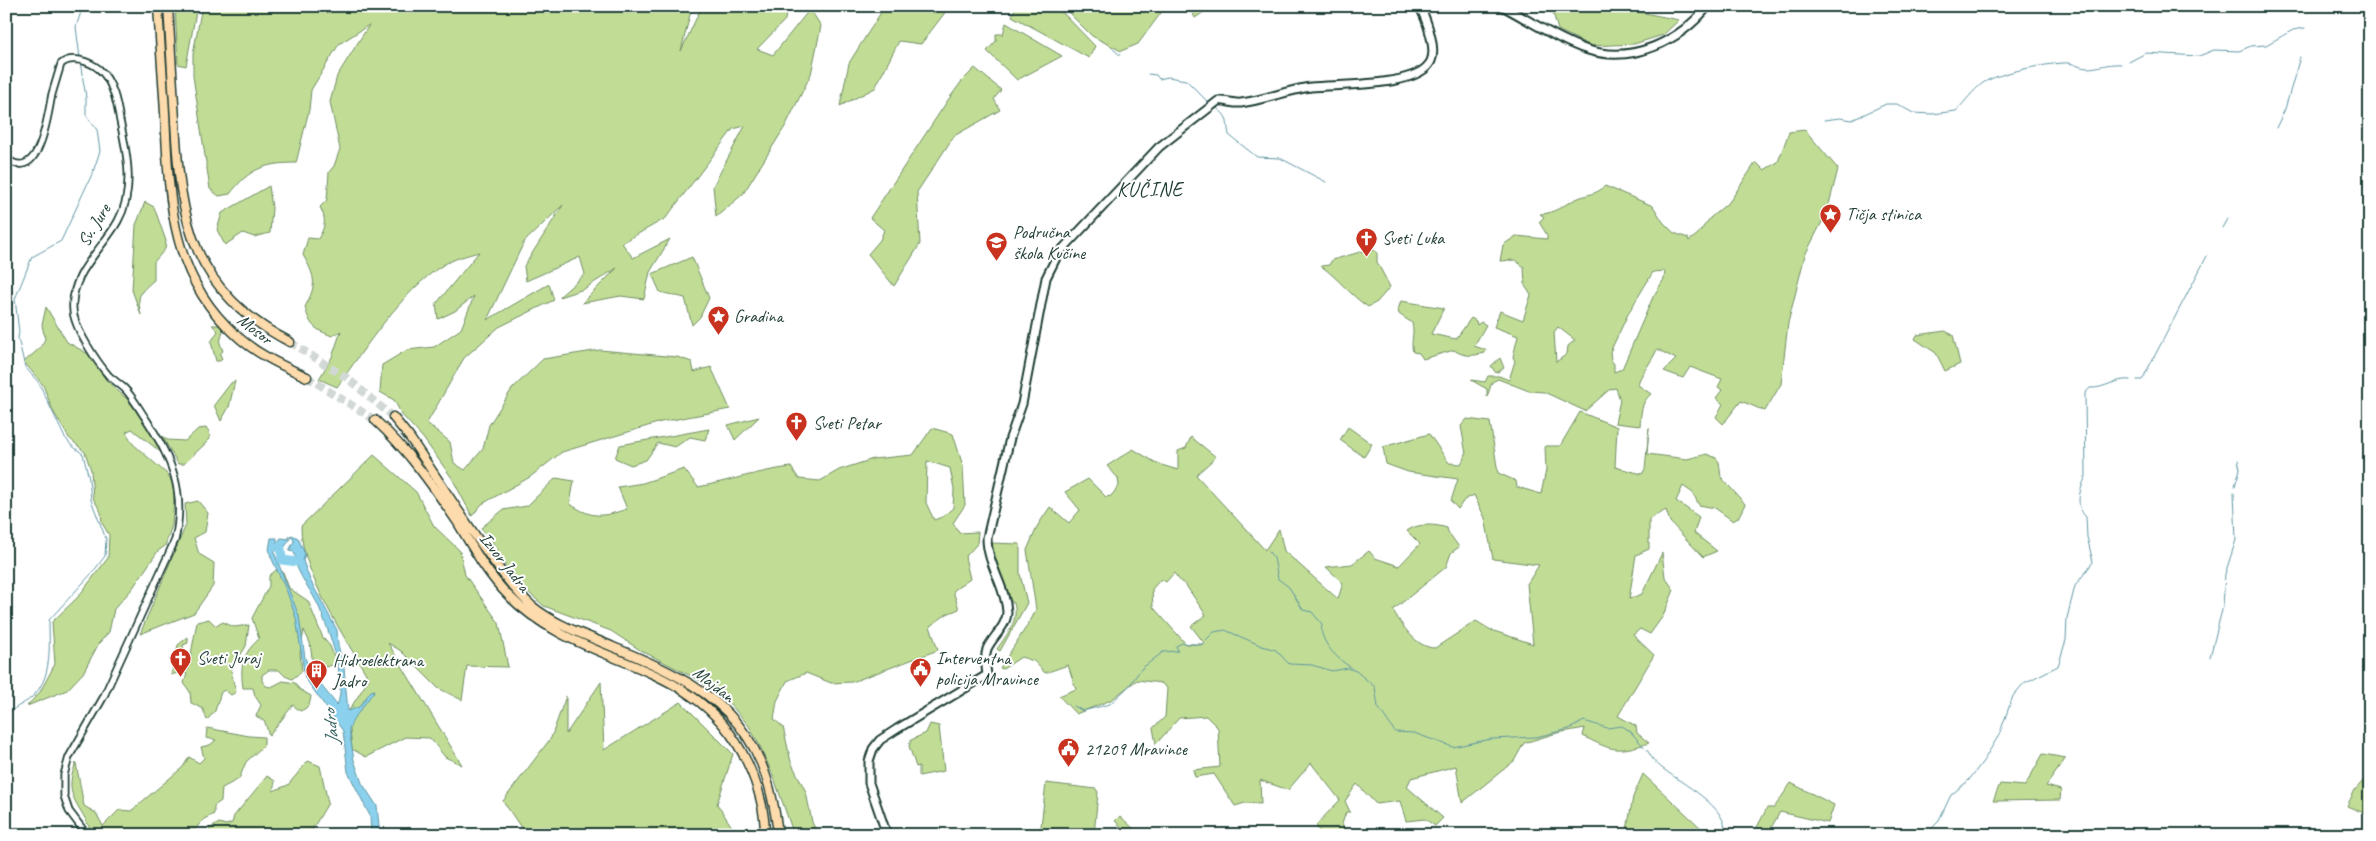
<svg xmlns="http://www.w3.org/2000/svg" width="2376" height="841" viewBox="0 0 2376 841" font-family="Caveat,sans-serif">
<rect width="100%" height="100%" fill="#fff"/>
<filter id="ink" filterUnits="userSpaceOnUse"><feTurbulence type="fractalNoise" baseFrequency=".02" numOctaves="2"/><feDisplacementMap in="SourceGraphic" scale="10" xChannelSelector="R" yChannelSelector="G"/><feConvolveMatrix kernelMatrix="1 2 1 2 8 2 1 2 1" color-interpolation-filters="sRGB"/></filter>
<g filter="url(#ink)">
<!-- green -->
<path fill="#c1dd95" stroke="#708d64" fill-rule="evenodd" d="M175,6H197L186,66L178,64Z
M202,6H692L681,51L702,6H787L785,20L757,49L773,55L810,9L821,26L811,74L786,125L743,194L716,217L713,186L745,126L733,129L666,218L622,243L633,258L670,239L650,272L644,299L621,296L582,303L617,268L584,289L559,297L585,274L580,257L526,281L524,266L563,205L524,242L487,320L549,284L554,300L499,327L464,358L427,423L450,442L454,463L465,470L483,449L489,425L512,389L543,359L600,350L677,357L692,362L694,372L711,367L730,409L661,422L562,452L530,477L482,504L472,516L452,478L423,438L402,415L394,400L380,392L382,365L407,350L434,347L461,329L474,296L455,311L438,319L436,304L479,252C468,255 453,259 443,265C402,291 365,348 337,387L319,379L332,357L341,331L332,336C314,329 310,326 305,307C317,284 316,278 303,255L308,238L318,239C325,227 327,220 320,207L327,200L329,172L334,166L340,149L330,102L337,76L369,25L339,44L311,90L309,110L296,163C264,163 249,169 230,194L219,196L210,189L193,76V54Z
M885,6H950L921,44L899,41L875,88L840,106L849,63Z
M1016,6H1052L1065,15L1095,46L1089,58L1012,16Z
M1062,6H1166L1138,44L1121,51L1092,36Z
M1189,6H1213L1195,18Z
M1551,6H1610L1679,20L1663,35L1634,44L1591,46L1558,30Z
M1006,23L1062,56L1017,80L987,51L996,41V34H1003Z
M975,68L1001,90L994,99L1000,110L954,136L917,192L920,244L894,286L868,254L880,240L884,230L870,218L948,100L962,81Z
M1805,130L1838,169L1827,212L1805,255L1788,323L1781,384L1765,411L1741,401L1723,424L1716,417L1723,404L1716,398L1722,390L1718,387L1722,379L1690,367L1683,378L1664,371L1676,359L1657,349C1653,361 1639,375 1638,385L1651,394C1641,402 1641,413 1640,426L1615,423L1620,400L1616,388L1610,389L1585,411L1544,392L1529,391L1498,379L1492,382L1487,397V389L1471,380L1485,382L1488,376H1499L1509,380L1515,361L1513,357L1518,336L1494,327L1500,311L1523,320L1531,295L1525,286L1524,267L1515,260L1500,261L1503,245L1516,236L1547,239V235L1539,222L1544,217L1540,214C1554,214 1563,205 1576,199C1587,194 1596,195 1605,186L1653,206L1663,222L1674,233L1688,238L1689,241L1698,234L1710,218L1730,201L1756,162L1764,170L1778,162L1789,132ZM1665,271L1664,279L1653,297L1622,369L1614,372V364L1611,360L1610,352L1629,312L1653,272ZM1558,327L1575,340L1568,346L1567,354L1556,362L1554,332Z
M269,186L272,208L270,233L254,237L243,233L225,245L217,230L222,213Z
M145,202L154,207L166,241L165,249L154,262V280C138,294 137,295 141,315L132,290L136,225Z
M1371,249L1377,252V262L1390,287L1377,302L1368,307C1350,295 1338,278 1321,266L1329,265L1332,260Z
M692,257L709,298L700,317L692,325L685,298L660,292L652,274Z
M1401,301L1444,308L1431,334L1456,339L1471,318L1476,321L1477,325L1481,322L1486,325L1474,346L1486,350L1485,353C1473,356 1464,357 1454,350L1423,359L1419,353L1413,352C1410,342 1415,334 1412,323L1399,314L1398,310Z
M46,307L67,342L90,355L106,380L127,399L143,420L163,454L132,429L126,432L133,444L167,474L175,487L172,525L165,546L158,551L132,589L114,609L109,632L99,643L83,673L67,690L27,706L40,692L55,664L52,622L78,597L108,558L109,535L102,523L101,512L93,498L91,470L85,452L69,438L53,411L43,385L24,362L40,348L45,339L42,325Z
M212,325H219L223,330L220,343L223,351L220,354L222,359L220,361H216L211,342L218,331Z
M1945,331L1953,335L1960,364L1945,371L1936,353L1915,339L1917,335Z
M1500,358L1504,368L1496,373L1491,366Z
M235,381L229,407L221,421L214,405L231,383Z
M1580,412L1617,427L1615,467L1642,474L1645,469L1649,428L1647,454L1687,459L1707,454L1716,458L1719,462L1721,477L1745,504L1738,518L1733,521L1715,508L1699,505L1693,493L1683,486L1676,501L1699,517L1694,533L1717,551L1703,557L1670,522L1666,510L1649,519V549L1636,555L1629,599L1642,594L1662,553L1665,577L1674,590L1663,616L1650,634L1640,629L1633,635L1654,655L1618,716L1636,726L1637,733L1649,743C1617,753 1612,751 1583,736L1585,728L1557,733L1524,743L1514,761L1462,803L1456,766L1411,778L1407,787L1443,818L1435,826L1425,819L1406,821L1400,801L1376,804L1357,784L1345,801L1350,812H1346L1342,824L1347,835H1321L1316,825L1340,800L1311,763L1288,790L1260,780L1261,804L1245,803L1235,806L1214,774L1195,777L1193,770L1220,767L1218,728L1206,716L1179,718L1156,744L1153,728L1165,717L1167,688L1161,683L1137,680L1111,700L1076,714L1059,696L1076,689L1068,665L1045,673L1034,661L1021,657L1003,669L1000,668L1032,618L1036,609L1027,550L1038,525L1050,507L1069,523L1080,510L1065,492L1088,479L1106,497L1111,496L1119,486L1118,478L1107,466L1133,449L1158,464L1178,470V451L1186,448L1191,437L1216,457L1196,475L1265,550L1279,529L1284,551L1338,599L1343,583L1326,567L1352,564L1369,551L1375,558L1399,566L1420,544L1407,531C1417,523 1435,524 1447,528L1448,532L1459,547L1451,553L1446,567L1393,610C1401,624 1416,648 1435,648L1476,621L1491,630L1533,644L1527,584L1539,565L1493,559L1485,518L1474,495L1464,500L1458,509L1451,501L1458,479L1408,472L1386,464L1383,447L1429,434L1449,463L1461,464L1466,454L1461,426L1467,419L1490,422L1498,473L1516,481L1517,487L1541,494L1546,470L1545,446H1560ZM1174,573L1181,582L1185,584L1206,615L1191,626L1205,644H1186L1153,607L1152,589L1161,579L1166,582Z
M759,417L735,440L728,425Z
M1348,427L1372,444L1364,457L1340,440Z
M206,428L209,431L210,439L184,464H178L162,436L167,440L185,441L198,429Z
M932,428L953,434L963,466L965,505L953,523L959,533L978,532L977,544L965,557L970,579L953,591L959,609L947,614L930,626L938,650L852,682L831,683L806,673L787,681L777,701L774,719L783,727L791,762L806,792L812,822L818,835H794L774,778L761,748L749,726L730,704L697,679L640,650L611,631L544,606L520,585L497,555V548L481,528L503,510L527,506L556,478L574,481L570,504C593,519 602,517 627,509L618,487L643,483L684,469L698,487C729,481 759,471 791,467L799,479L820,481L839,470L873,459L913,455ZM927,461L950,468L954,489L953,508L942,517L934,520L926,503Z
M709,429L705,440L690,437L675,447L658,443L646,460L631,465L615,458L620,445Z
M374,455L416,492L434,526L460,551L465,575L499,623L508,667L467,666L462,700L438,688L401,651L388,643L462,765L445,757L430,738L405,737L366,757L352,749L348,712L369,679C346,639 300,571 301,526Z
M198,501L208,513L205,532L194,538L199,554L214,563L213,586L194,613L140,634L186,525L185,504Z
M990,543L1020,544V574L1027,603L1000,651L997,649C1007,634 1019,622 1014,603C997,594 992,561 990,543Z
M276,570L283,572L289,588L308,601L323,638L330,646L337,664L321,668L313,665L310,643L304,630L300,654L302,671L292,679L285,676L279,670H269L262,675V681L266,686L271,687L283,681L295,683L299,689L311,696C310,705 308,708 300,711L293,705L269,736L265,722L256,716L261,705L255,696L253,688H243C240,666 242,654 259,639L252,618L269,586V576Z
M209,619L216,626L223,622L234,627L249,625L246,646L231,671L236,692L231,695L225,690L221,692L215,711L207,720L203,709L191,703L190,692L184,683L187,674L181,672L171,675L178,645L188,637V643L183,645L185,659H182L179,662L182,667L188,670L197,622Z
M601,682L604,750L681,702L733,754L717,804L732,827L726,835H526L503,801L551,738L566,696V734Z
M930,724L939,726L944,771L919,776V766L916,767L909,746L911,740L926,733Z
M207,728L249,736L264,737V745L246,762L239,779L222,788L221,801L214,806V814L204,819L190,835H92C83,804 61,799 76,763L84,806L96,813L103,826L119,810L131,811L183,767L189,757L199,763L204,758L201,747L210,745L216,740L206,738Z
M2043,754L2066,758L2046,786L2061,790L2060,800L1993,801L2000,784L2025,786Z
M308,761L320,766L328,803L309,835H212L209,829L219,823L226,825L232,823L234,816L267,776L275,781L273,791L288,785Z
M2370,773V812L2366,814L2347,806L2355,790Z
M1643,774L1701,828L1705,835H1626L1633,797Z
M1046,783L1096,789L1098,792L1094,835H1040Z
M1791,783L1834,805L1828,823L1780,812L1767,835L1755,831L1767,808H1774Z
M1120,816L1137,832L1134,835H1130L1115,821Z"/>
<!-- water -->
<path fill="#8bd1ed" stroke="#6096a3" d="M292,535L298,538L305,554L303,561L310,580L337,630L338,645L344,668L348,711L359,707L371,691L375,690L353,720L349,729L354,760L362,783L377,806L380,835H371L370,816L348,772L343,731L305,678L296,618L287,592L271,557L269,550L271,538H277V543L281,538L290,539L280,554L278,549L274,552L299,616L305,658L312,674L337,705C348,682 328,627 318,605C312,592 302,580 297,567C296,563 296,557 294,552L289,551L294,541L293,538L288,537Z"/>
<g fill="none" stroke-linecap="round" stroke-linejoin="round">
<!-- stream -->
<path stroke="#6096a3" stroke-width="1" d="M79,6L82,9L76,27L80,58
M2367,27L2370,28
M1113,49L1120,55
M2129,62L2146,53L2199,56L2214,50L2239,51L2251,46L2266,45L2293,30L2305,28
M1148,74L1156,75L1159,79L1168,77L1186,80L1209,103
M1215,107C1230,117 1226,121 1229,135L1257,157L1280,158L1326,182
M1824,120L1840,118L1852,120L1886,104H1897L1913,113L1932,114L1956,111C1966,101 1972,91 1983,83C1997,73 2052,62 2069,63C2075,64 2081,68 2087,68C2099,68 2107,63 2121,64
M2276,128L2285,109L2300,57
M2222,228L2227,219
M2137,380H2142L2207,256
M2235,486L2240,469L2238,460
M1269,552L1274,558L1278,579L1289,587L1303,610L1312,612L1322,624C1318,641 1338,660 1352,668
M2210,657L2223,606L2225,574L2236,540L2234,493
M1074,706L1083,711L1110,704L1129,686L1141,669L1163,652L1178,651L1176,646L1182,643L1201,645L1214,632L1225,630L1262,646L1276,650L1289,664L1312,665L1332,671L1348,668L1356,671L1375,687L1378,707L1395,732L1414,733L1453,747L1491,739L1536,737L1569,729L1584,721L1607,728L1622,726L1630,731L1644,747
M6,717C12,707 23,705 31,698C53,679 49,646 49,620L93,572L105,556L106,539L91,500L89,479L83,454L71,445L64,436L39,383L25,367L18,338L19,332L15,299L32,257L61,241L93,172L100,151L97,130L86,115V97L80,62
M1647,750C1650,754 1652,759 1656,763C1674,780 1725,803 1725,830L1729,835
M1925,835L1938,822L1951,795L1969,780L1984,760L1999,735L2013,696L2024,683L2058,666L2066,640L2067,618L2075,586L2093,562L2087,537L2086,517C2074,505 2080,490 2086,476L2085,393L2090,388C2105,389 2115,378 2130,380"/>
<!-- river -->
<path stroke="#8bd1ed" stroke-width="9" d="M281,549L282,560L298,562"/>
<!-- trunk-tunnel -->
<path stroke="#d2d8d6" stroke-width="8" stroke-dasharray="8 4" stroke-linecap="butt" d="M290,342L347,378L393,417
M307,377L375,420"/>
<defs>
<path id="tertiary" d="M6,158C40,186 48,113 52,94C55,84 58,74 61,64C71,55 89,61 99,69C113,81 117,103 120,121C127,153 135,191 118,221C102,250 70,273 73,310C74,328 97,362 109,376C114,380 119,384 124,388C133,397 139,409 146,419C172,459 186,492 175,540L103,698L69,757L64,775V796L69,811L87,835"/>
<path id="secondary" d="M1502,6C1529,20 1560,41 1588,50C1633,64 1680,41 1708,6
M887,835L869,783V761L873,749L880,740L897,729L987,675C986,666 984,658 987,649C993,636 1007,626 1007,612C1006,587 987,564 987,538L1010,438L1022,404L1046,278L1058,254L1159,147L1218,101C1226,100 1233,104 1241,103C1265,100 1287,90 1311,87C1337,84 1419,88 1431,61C1437,49 1426,17 1419,6"/>
<path id="trunk" d="M158,6C160,42 163,77 165,113C169,195 169,275 235,334C256,354 281,365 307,377
M168,6C170,44 173,82 175,120C180,222 192,291 290,342
M393,417L410,438C434,473 457,510 482,545C497,566 512,588 532,606C555,625 586,635 613,647C712,687 766,721 778,835
M375,420C408,450 433,486 458,523C473,548 487,574 508,595C583,671 697,655 747,762C758,785 765,809 765,835"/>
</defs>
<!-- tertiary casing -->
<use href="#tertiary" stroke="#1f3d34" stroke-width="9"/>
<!-- secondary casing -->
<use href="#secondary" stroke="#1f3d34" stroke-width="11"/>
<!-- trunk casing -->
<use href="#trunk" stroke="#1f3d34" stroke-width="11"/>
<!-- tertiary -->
<use href="#tertiary" stroke="#fff" stroke-width="5.5"/>
<!-- secondary -->
<use href="#secondary" stroke="#fff" stroke-width="7"/>
<!-- trunk -->
<use href="#trunk" stroke="#fedbac" stroke-width="8"/>
</g>
</g>
<!-- icons -->
<defs>
<symbol id="sight-pin" viewBox="-11 -11 22 30"><path d="M0 17L-7.5 6A9.5 9.5 0 1 1 7.5 6Z" fill="#c8321e" stroke="#fff"/><path d="M0-6L1.8-2.2L6-1.7L2.9 1.2L3.7 5.4L0 3.3L-3.7 5.4L-2.9 1.2L-6-1.7L-1.8-2.2Z" fill="#fff"/></symbol>
<symbol id="church-pin" viewBox="-11 -11 22 30"><path d="M0 17L-7.5 6A9.5 9.5 0 1 1 7.5 6Z" fill="#c8321e" stroke="#fff"/><path d="M-1.2-6h2.4v3.5h3.3v2.4h-3.3V6h-2.4V-.1h-3.3v-2.4h3.3Z" fill="#fff"/></symbol>
<symbol id="school-pin" viewBox="-11 -11 22 30"><path d="M0 17L-7.5 6A9.5 9.5 0 1 1 7.5 6Z" fill="#c8321e" stroke="#fff"/><path d="M0-5L7-2L0 1L-7-2ZM-4 1L0 2.5L4 1V4Q0 6-4 4Z" fill="#fff"/></symbol>
<symbol id="civic-pin" viewBox="-11 -11 22 30"><path d="M0 17L-7.5 6A9.5 9.5 0 1 1 7.5 6Z" fill="#c8321e" stroke="#fff"/><path d="M-.6-6.5H3V-4.5H.6V-3L4-1V1h2V6H-6V1h2V-1L-.6-3ZM-1.2 2.5V6h2.4V2.5Z" fill="#fff"/></symbol>
<symbol id="building-pin" viewBox="-11 -11 22 30"><path d="M0 17L-7.5 6A9.5 9.5 0 1 1 7.5 6Z" fill="#c8321e" stroke="#fff"/><path d="M-4-6H4V6H1V3H-1V6H-4ZM-2.5-4.3h1.7v1.8h-1.7ZM.8-4.3h1.7v1.8H.8ZM-2.5-1h1.7V.8h-1.7ZM.8-1h1.7V.8H.8Z" fill="#fff"/></symbol>
</defs>
<g fill-rule="evenodd">
<use href="#sight-pin" x="1818" y="202" width="25" height="34"/>
<use href="#church-pin" x="1354" y="226" width="25" height="34"/>
<use href="#school-pin" x="984" y="230" width="25" height="34"/>
<use href="#sight-pin" x="706" y="304" width="25" height="34"/>
<use href="#church-pin" x="784" y="410" width="25" height="34"/>
<use href="#church-pin" x="168" y="646" width="25" height="34"/>
<use href="#civic-pin" x="908" y="656" width="25" height="34"/>
<use href="#building-pin" x="304" y="658" width="25" height="34"/>
<use href="#civic-pin" x="1056" y="736" width="25" height="34"/>
</g>
<g text-anchor="middle" dominant-baseline="central" stroke-width="4" stroke-linejoin="round" paint-order="stroke">
<!-- poi labels -->
<g font-size="18" fill="#1f3d34" stroke="#fff" text-anchor="start">
<text x="1846" y="214">Tičja stinica</text>
<text x="1013" y="232">Područna<tspan x="1013" dy="21">škola Kučine</tspan></text>
<text x="1382" y="238">Sveti Luka</text>
<text x="734" y="316">Gradina</text>
<text x="813" y="423">Sveti Petar</text>
<text x="197" y="658">Sveti Juraj</text>
<text x="936" y="658">Interventna<tspan x="936" dy="21">policija Mravince</tspan></text>
<text x="333" y="660">Hidroelektrana<tspan x="333" dy="21">Jadro</tspan></text>
<text x="1085" y="749">21209 Mravince</text>
</g>
<!-- street labels -->
<g font-size="18" fill="#1f3d34" stroke="#fff">
<text transform="translate(94 225) rotate(-59)">Sv. Jure</text>
<text transform="translate(255 329) rotate(38)">Mosor</text>
<text transform="translate(505 562) rotate(52)">Izvor Jadra</text>
<text transform="translate(714 684) rotate(38)">Majdan</text>
</g>
<!-- water labels -->
<g font-size="19" font-style="italic" fill="#3a6262" stroke="#fff">
<text transform="translate(331 727) rotate(-96)">Jadro</text>
</g>
<!-- quarter labels -->
<g font-size="20" letter-spacing="1" fill="#1f3d34" stroke="#fff">
<text x="1150" y="189">KUČINE</text>
</g>
</g>
<!-- margin -->
<rect width="2376" height="841" fill="none" stroke="#fff" stroke-width="25"/>
<rect x="12" y="12" width="2351" height="816" fill="none" stroke="#1f3d34" stroke-width="2" filter="url(#ink)"/>
</svg>
